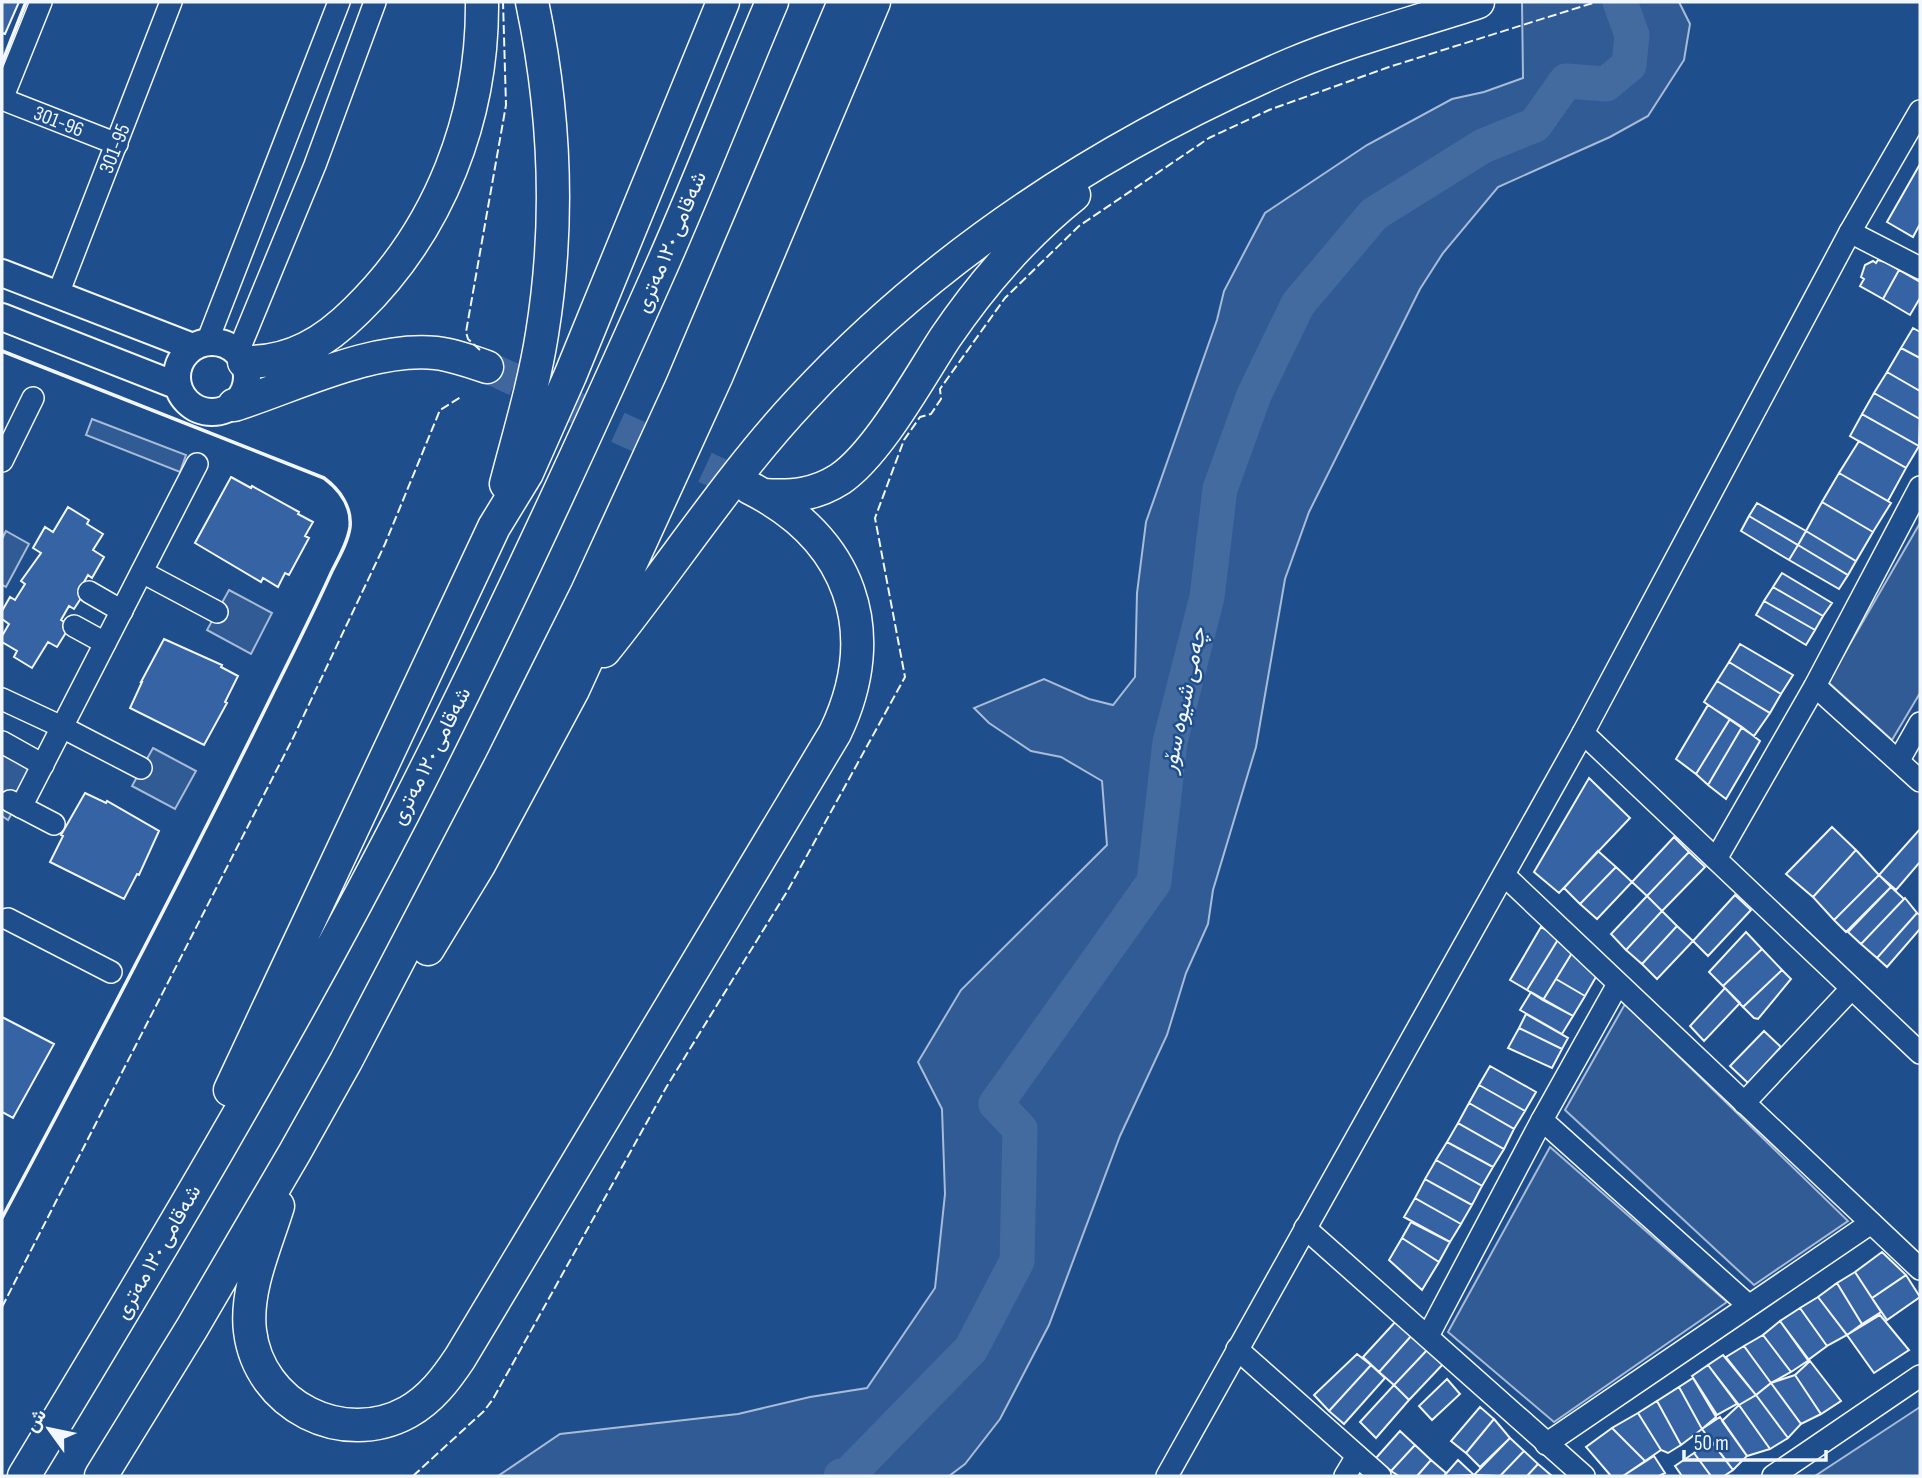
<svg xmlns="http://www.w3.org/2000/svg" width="1922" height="1478" viewBox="0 0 1922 1478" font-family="'Sofia Sans Condensed',Vazirmatn,sans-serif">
<rect width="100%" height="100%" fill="#1f4e8c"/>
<!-- built -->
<path fill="#305b95" stroke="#a8bbd7" stroke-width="2" d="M1522,2H1679L1690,24L1684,60L1648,116L1610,137L1498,187L1443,253L1420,289L1309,512L1285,579L1256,747L1213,890L1208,924L1186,973L1167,1035L1120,1136L1049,1325L1000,1419L965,1464L949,1476H498L560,1434L738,1414L810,1397L867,1388L935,1288L945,1194L942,1109L918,1062L961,990L1107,845L1102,781L1061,757L1031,751L989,723L974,708L1044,679L1089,699L1113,705L1135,677L1137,593L1146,522L1217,320L1224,291L1265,213L1367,145L1452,99L1484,92L1523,78Z
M92,419L186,455L180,472L86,435Z
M1920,523V693L1892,740L1828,682Z
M6,531L29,544L6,587L2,585V539Z
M229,590L272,613L251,654L207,630Z
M2,746L39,765L8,820L2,816Z
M153,748L196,771L175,809L132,786Z
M1625,1004L1848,1221L1754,1285L1565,1110Z
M1550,1147L1727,1302L1554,1422L1448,1332Z
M1920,1407V1476H1815Z"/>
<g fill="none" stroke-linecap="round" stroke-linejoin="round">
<!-- river -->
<path stroke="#446ba0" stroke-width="35" d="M841,1476L848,1475L971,1349L1017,1261L1020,1129L996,1104L1154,882L1170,742L1207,597L1220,489L1254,395L1298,304L1374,214L1483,146L1535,125L1566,81L1606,84L1629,65L1632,35L1620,2"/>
</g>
<!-- building -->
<path fill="#3563a3" stroke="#f2f6ff" stroke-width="2" d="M2,2H19L5,34L2,33Z
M1920,164V224L1913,237L1887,222Z
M1878,260L1885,262L1899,270L1883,299L1860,286L1864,279L1861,277L1865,265L1873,261L1876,263Z
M1899,270L1920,282V298L1910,315L1883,299Z
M1913,328L1920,332V358L1901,348Z
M1901,348L1920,358V391L1887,372Z
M1887,372L1920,391V419L1874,393Z
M1874,393L1920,419L1919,446L1862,414Z
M1862,414L1919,446L1906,468L1850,436Z
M1859,441L1906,468L1888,501L1839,473Z
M1839,473L1891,503L1873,532L1822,502Z
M231,477L251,488L252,486L299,512L298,514L313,522L305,536L309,538L289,575L285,573L278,587L263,578L261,582L195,543Z
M1822,502L1873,532L1856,561L1806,531Z
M1757,503L1806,531L1798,545L1749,516Z
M68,507L89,520L87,524L103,534L93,550L104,557L92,578L88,575L80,589L85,592L74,609L69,606L61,620L70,626L57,647L48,642L32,668L14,657L17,651L2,642V636L9,624L2,619V611L10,597L15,600L25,584L21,581L41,553L33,548L45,527L53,532Z
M1749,516L1798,545L1789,560L1741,531Z
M1806,531L1856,561L1848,575L1798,545Z
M1798,545L1848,575L1839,589L1789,560Z
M1782,573L1832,603L1823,616L1773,587Z
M1773,587L1823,616L1815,630L1764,601Z
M1764,601L1815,630L1806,645L1756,615Z
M164,639L222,665L221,667L238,676L225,702L227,703L204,745L130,708L142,682H141Z
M1740,644L1793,675L1781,694L1729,662Z
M1729,662L1781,694L1770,713L1717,681Z
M1717,681L1770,713L1754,736L1704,702Z
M1708,705L1730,719L1696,774L1676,759Z
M1730,719L1742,727L1708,785L1696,774Z
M1742,727L1760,741L1726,799L1708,785Z
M1589,778L1630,818L1559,893L1534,872Z
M85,793L106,803L107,801L159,831L139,875L137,874L124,899L50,862L63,836L61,835Z
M1832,827L1856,850L1813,897L1786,874Z
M1920,829V862L1896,890L1879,875Z
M1674,837L1689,852L1647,896L1632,882Z
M1856,850L1879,875L1834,920L1813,897Z
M1598,851L1616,867L1580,904L1564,888Z
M1689,852L1705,867L1662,911L1647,896Z
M1616,867L1632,882L1597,919L1580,904Z
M1879,875L1891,887L1846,932L1834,920Z
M1891,887L1904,899L1861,944L1848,932Z
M1735,895L1751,910L1708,956L1693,941Z
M1647,896L1662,911L1626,950L1611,934Z
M1905,898L1917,913L1877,958L1861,944Z
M1662,911L1677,926L1642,964L1626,950Z
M1917,913L1920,915V929L1887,967L1877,958Z
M1677,926L1693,941L1657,979L1642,964Z
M1541,927L1559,938L1527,990L1510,980Z
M1746,932L1762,949L1723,986L1709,972Z
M1559,938L1575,948L1543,1000L1527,990Z
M1575,948L1600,970L1585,996L1556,979Z
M1762,949L1782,970L1743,1007L1723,986Z
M1782,970L1791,979L1758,1019L1754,1018L1743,1007Z
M1556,979L1585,996L1573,1016L1543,1000Z
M1725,988L1740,1003L1704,1041L1690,1026Z
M1531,992L1573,1016L1562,1034L1520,1010Z
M1526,1014L1568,1038L1562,1049L1519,1028Z
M2,1017L54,1044L13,1118L2,1112Z
M1519,1028L1562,1049L1552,1068L1508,1048Z
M1764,1031L1781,1047L1748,1083L1730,1066Z
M1490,1066L1536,1092L1525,1111L1479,1085Z
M1479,1085L1525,1111L1514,1129L1469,1103Z
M1469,1103L1514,1129L1504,1149L1458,1123Z
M1458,1123L1504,1149L1493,1167L1447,1142Z
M1447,1142L1493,1167L1482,1186L1436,1160Z
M1436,1160L1482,1186L1472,1205L1425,1179Z
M1425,1179L1472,1205L1461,1224L1415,1198Z
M1415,1198L1461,1224L1450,1242L1404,1217Z
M1411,1222L1450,1242L1439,1262L1402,1238Z
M1402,1238L1439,1262L1422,1290L1389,1260Z
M1882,1252L1906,1275L1872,1298L1855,1272Z
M1855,1272L1881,1312L1862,1324L1837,1283Z
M1906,1275L1920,1297L1887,1320L1872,1298Z
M1837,1283L1862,1324L1847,1335L1818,1297Z
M1818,1297L1847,1335L1827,1346L1800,1308Z
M1800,1308L1827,1346L1808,1360L1780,1321Z
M1880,1315L1909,1350L1874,1373L1847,1335Z
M1397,1320L1412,1335L1379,1372L1363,1357Z
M1780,1321L1809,1360L1791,1372L1763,1335Z
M1412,1335L1429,1348L1394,1385L1379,1372Z
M1763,1335L1791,1372L1771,1383L1744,1346Z
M1744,1346L1771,1383L1756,1395L1726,1357Z
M1429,1348L1445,1362L1409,1400L1394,1385Z
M1357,1354L1371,1365L1329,1411L1314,1395Z
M1723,1355L1756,1395L1739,1405L1708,1365Z
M1810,1361L1841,1401L1821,1414L1795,1375Z
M1371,1365L1385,1378L1344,1424L1329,1411Z
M1708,1365L1737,1404L1717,1415L1692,1376Z
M1795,1375L1821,1414L1801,1424L1771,1383Z
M1693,1378L1716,1417L1702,1429L1679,1387Z
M1447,1379L1460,1394L1432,1420L1419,1406Z
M1771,1383L1801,1424L1788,1438L1756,1395Z
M1394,1385L1409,1400L1376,1438L1360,1422Z
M1679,1387L1702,1429L1681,1445L1657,1401Z
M1756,1395L1788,1438L1770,1449L1739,1405Z
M1657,1401L1681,1445L1668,1453L1661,1450L1638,1413Z
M1739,1405L1770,1449L1747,1456L1722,1421Z
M1480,1407L1494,1419L1466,1453L1451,1441Z
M1638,1413L1661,1450L1645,1461L1612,1428Z
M1720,1417L1747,1456L1733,1470L1702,1429Z
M1494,1419L1510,1438L1480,1467L1466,1453Z
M1612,1428L1645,1461L1623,1476H1611L1586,1447Z
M1400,1431L1415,1445L1391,1471L1376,1458Z
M1510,1438L1524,1451L1500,1476L1474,1475Z
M1711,1440L1733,1470L1724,1476H1711L1694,1453Z
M1415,1445L1431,1460L1417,1476H1399L1391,1471Z
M1524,1451L1538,1464L1527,1476H1500Z
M1694,1453L1711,1476H1682L1675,1466Z
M1654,1456L1665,1473L1659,1476H1623Z
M1431,1460L1446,1473L1444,1476H1417Z
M1458,1460L1474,1475L1444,1476Z
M1538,1464L1552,1476H1527Z"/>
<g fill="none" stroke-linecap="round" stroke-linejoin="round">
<!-- highway-tunnel -->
<path stroke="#3f679d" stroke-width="32" stroke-dasharray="32 16" stroke-linecap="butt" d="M487,367L750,488"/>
<defs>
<g id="minor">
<path id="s1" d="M2,99L117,144"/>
<path d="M2,99L41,2"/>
<path d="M1850,232L1920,268"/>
<path id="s2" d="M58,294L171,2"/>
<path d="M207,342L339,2"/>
<path d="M238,352L315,165L375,2"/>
<path d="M2,461L33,398"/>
<path d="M142,572L217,612"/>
<path d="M89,592L122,611"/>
<path d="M74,626L105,643"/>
<path d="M1815,686L1920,781"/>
<path d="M2,699L62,727L141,768"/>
<path d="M1583,733L1920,1053"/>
<path d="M2,742L43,765"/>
<path d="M1899,760L1920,723"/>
<path d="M10,801L54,824"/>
<path d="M21,807L197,464"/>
<path d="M1716,859L1815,686L1920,487"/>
<path d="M1504,875L1920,1269"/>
<path d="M8,919L111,972"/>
<path d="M1744,1103L1851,989"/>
<path d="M1542,1120L1748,1305"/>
<path d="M1305,1228L1584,1476"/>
<path d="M1428,1336L1542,1120L1618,984"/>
<path d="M1237,1349L1380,1476"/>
<path d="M1546,1444L1871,1223"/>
<path d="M1167,1476L1583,733L1850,232L1920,111"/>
<path d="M1345,1476L1357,1456"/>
<path d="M1773,1476L1920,1376"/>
</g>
<path id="major" d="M2,273L193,347
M2,317L178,386
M177 377a35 35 0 1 1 70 0a35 35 0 1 1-70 0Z"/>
<path id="highway" d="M244,362C291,363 325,342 357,310C440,229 483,117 482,2
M234,405C294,386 373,346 436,353C453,355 470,361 487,367
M506,484C519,434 534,385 542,334C560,223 555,111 532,2
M763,495C792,497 815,495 840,479C878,453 919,378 945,338C981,285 1024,235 1074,195
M604,651C671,568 728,478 801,400C937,253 1108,143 1292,64C1352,39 1417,22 1478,2
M428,949L479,865L573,690L717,375L874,2
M230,1090L494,527L527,473L570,376L723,2
M278,1206C266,1245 245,1290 250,1331C259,1406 343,1448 408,1412C431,1399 446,1379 460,1358L835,733C884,631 850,538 750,488
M24,1476C156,1258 287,1039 404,812C496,632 581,448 663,263C701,177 735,89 772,2
M101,1476L192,1328L295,1152L346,1061L501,764L587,592L681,387L844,2"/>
</defs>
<!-- minor casing -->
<use href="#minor" stroke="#f2f6ff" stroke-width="24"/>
<!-- major casing -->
<use href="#major" stroke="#f2f6ff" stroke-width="30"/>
<!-- highway casing -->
<use href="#highway" stroke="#f2f6ff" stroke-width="35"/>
<!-- minor -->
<use href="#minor" stroke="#1f4e8c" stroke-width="21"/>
<!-- major -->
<use href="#major" stroke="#1f4e8c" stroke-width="26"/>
<!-- highway -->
<use href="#highway" stroke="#1f4e8c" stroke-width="32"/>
<!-- fence -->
<path stroke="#f2f6ff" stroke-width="2" stroke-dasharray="9 3.5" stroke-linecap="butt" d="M480,350L468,339L466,332L506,105L503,2
M2,1307L293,738L385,544L440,410L461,397
M413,1476L484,1411L493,1399L667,1086L788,890L905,677L875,518L904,440L920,417L931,414L941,399L940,389L1005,298L1079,226L1209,138L1269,110L1389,67L1596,2"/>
<!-- wall -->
<path stroke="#f2f6ff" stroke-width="3.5" d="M2,63L26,2
M2,351L324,478C340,490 352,507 350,527C348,542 339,557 332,571C314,611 294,651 274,691C187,868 95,1044 2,1218"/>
</g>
<g text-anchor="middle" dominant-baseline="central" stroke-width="5" stroke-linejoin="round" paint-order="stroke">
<!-- street labels -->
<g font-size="21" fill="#f2f6ff" stroke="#1f4e8c">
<text stroke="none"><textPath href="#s1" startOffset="61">301-96</textPath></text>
<text stroke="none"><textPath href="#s2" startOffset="156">301-95</textPath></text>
<text transform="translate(671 242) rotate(-67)">شەقامی ١٢٠ مەتری</text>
<text transform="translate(431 756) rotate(-63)">شەقامی ١٢٠ مەتری</text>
<text transform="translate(158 1252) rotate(-60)">شەقامی ١٢٠ مەتری</text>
</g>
<!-- water labels -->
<g font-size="23" font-style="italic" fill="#f2f6ff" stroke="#1f4e8c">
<text transform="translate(1184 700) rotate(-78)">چەمی شیوە سۆر</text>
</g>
</g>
<!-- border -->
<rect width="1922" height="1478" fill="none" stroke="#f2f6ff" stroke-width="7"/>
<!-- north arrow -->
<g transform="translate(49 1429) rotate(303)" stroke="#1f4e8c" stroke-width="5" paint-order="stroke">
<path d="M0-5L12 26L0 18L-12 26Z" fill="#f2f6ff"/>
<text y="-10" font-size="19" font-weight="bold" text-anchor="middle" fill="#f2f6ff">ش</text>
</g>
<!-- scale -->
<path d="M1684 1450v10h142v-10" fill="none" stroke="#f2f6ff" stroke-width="3.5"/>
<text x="1694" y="1450" font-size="21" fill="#f2f6ff" stroke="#1f4e8c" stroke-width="5" paint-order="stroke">50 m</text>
</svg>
